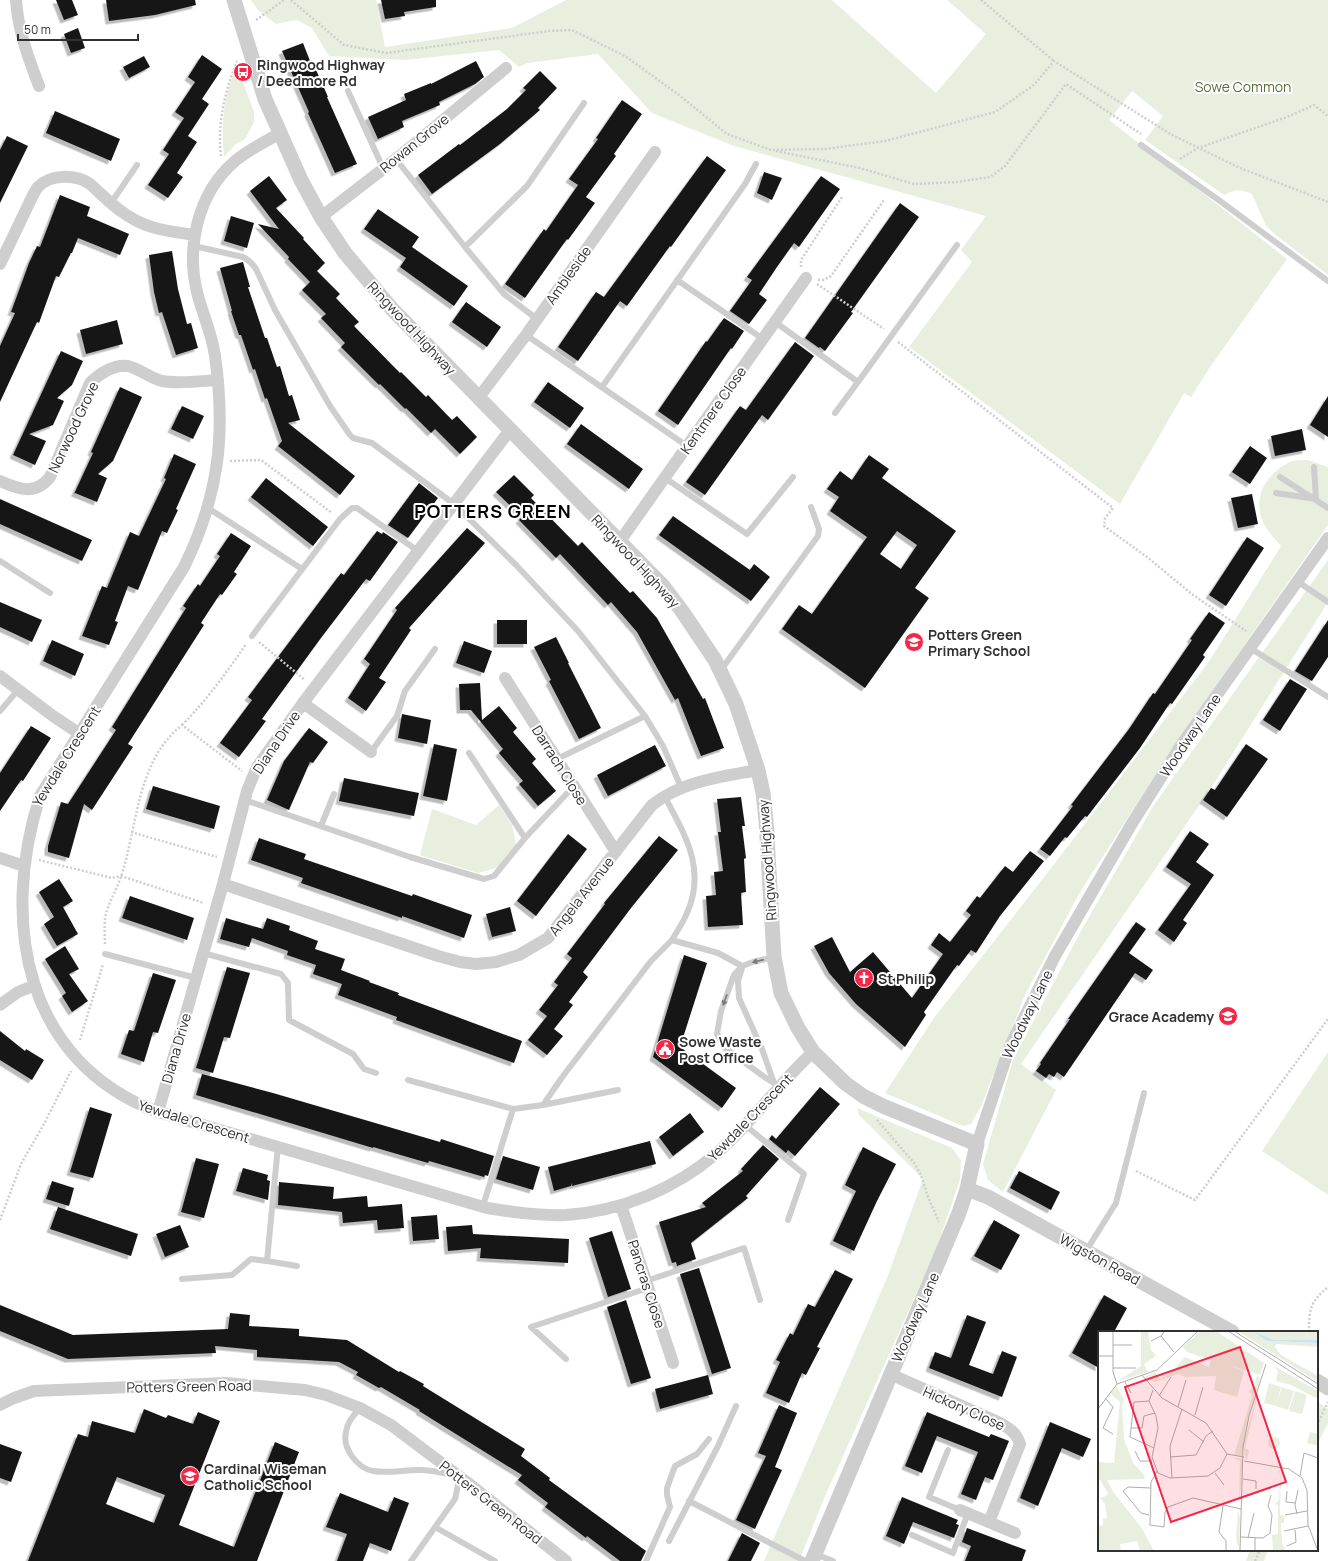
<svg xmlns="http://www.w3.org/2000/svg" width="1328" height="1561" viewBox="0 0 1328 1561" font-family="Manrope,sans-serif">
<defs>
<filter id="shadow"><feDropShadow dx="-3.5" dy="3.5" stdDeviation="0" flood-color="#0004"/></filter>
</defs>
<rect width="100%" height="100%" fill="#fff"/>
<!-- green -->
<path fill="#e8efde" d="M251,0H376L385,47L512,28L566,0H832L936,93L986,34L947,0H1328V275L1277,236L1266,226L1252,194C1240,189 1236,189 1224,195L1145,140L1163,116L1132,91L1109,120L1287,259L1210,367L1191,397L1184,393L1120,504L909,347L972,262L961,250L986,216L734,146L652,113L598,54L527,63L519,67L499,50L405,60L329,56L312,28L297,20L276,24L258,10Z
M237,66L254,112V122L245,139L236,144L224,157C221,122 223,98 237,66Z
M1308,460L1328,467V525L1174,746L1080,892L1025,995L981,1106L971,1124L963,1126L885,1093L934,1018L1055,863L1208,663L1281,546C1275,539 1268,532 1264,524C1251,499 1266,473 1290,462C1295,460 1303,460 1308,460Z
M1328,560V602L1211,788L1021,1064L1056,1090L1003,1192L988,1180L983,1164L1013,1060L1082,929L1154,805Z
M499,805L512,825L516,844L500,867L478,873L420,855L432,809L476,825Z
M1328,1052V1195L1262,1151Z
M857,1108L952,1148L961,1160L960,1179L936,1250L825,1496L799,1561H764L887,1278L923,1179L859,1115Z
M1317,1401L1328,1409V1423L1317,1445Z
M1250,1550H1268L1264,1561H1246Z"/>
<!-- building -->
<path fill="#181818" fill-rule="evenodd" filter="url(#shadow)" d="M56,0H72L78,15L64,20Z
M106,0H195L196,5L155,15L109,21Z
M381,0H436V7L404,12L405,16L385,19Z
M78,28L85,48L71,53L64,34Z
M303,43L314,71L316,70L322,83L328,97H327L357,164L335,173L308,113L309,112L282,51Z
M202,55L222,69L202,99L209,104L188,136L197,142L177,173L183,177L168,198L148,185L169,154L163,150L184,118L175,112L195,82L188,77Z
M144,56L150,67L129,78L123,67Z
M476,61L484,77L475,84L439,102L440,105L402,121L404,127L378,139L368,117L406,100L404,94L431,83V84Z
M540,71L557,88L538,108L540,110L500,144L432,194L418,175L459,144L460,145L507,109L526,90L523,88Z
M622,100L642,114L614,154L616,156L586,197L595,203L568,240L567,239L525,298L505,284L544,229L546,231L578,185L569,179L598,139L596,138Z
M55,111L120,139L111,161L46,133Z
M7,136L28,146L0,203V150Z
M707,156L726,170L671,247L670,246L627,306L620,301L578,361L558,347L596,292L604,297Z
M764,172L782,178L772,200L757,193Z
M269,176L287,200L276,208L304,238L303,239L325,263L317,271L340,294L336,298L359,322L354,326L400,373L401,372L426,397L428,395L452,420L457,416L477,437L460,454L435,429L431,433L406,408L405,409L380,384L379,385L341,347L345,343L321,318L326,314L302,290L310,282L288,259L289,257L258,224L279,229L250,191Z
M821,176L840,189L799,247L794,243L777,267L759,294L767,300L749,324L730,311L752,280L747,277Z
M60,195L90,207L87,216L129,234L120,255L78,238L72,253H71L59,277L56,276L39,323L37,322L0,402V346L15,313L11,312L29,263L37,246L40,247Z
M900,203L919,217L851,312L853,313L825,351L820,347L819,348L805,338Z
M378,209L419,237L412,247L468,286L454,306L400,267L406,258L364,229Z
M231,216L254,223L247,248L224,241Z
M172,251L178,289L187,324L191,323L198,348L176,355L162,312L159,313L154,292L149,255Z
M243,262L250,287H248L265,338H267L277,367L280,366L289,396L292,395L300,420L288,423L355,476L340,495L278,446L282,441L267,398L265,399L255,369L253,370L241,335H239L231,311H232L220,268Z
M466,302L501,327L487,347L452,322Z
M724,318L744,331L732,349L731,348L678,425L658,411L706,341L707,342Z
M117,320L123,344L86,354L80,330Z
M795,342L814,356L768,420L762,415L705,495L686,482L740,406L746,410Z
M61,351L83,361L72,385L57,398L64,401L53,425L29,434L46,441L35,465L13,455Z
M548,382L584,408L570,428L534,402Z
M120,387L142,397L113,461L98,474L107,478L97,502L75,493L74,494L93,453L91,452Z
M1328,396V437L1310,425Z
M182,406L204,416L193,439L171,429Z
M581,424L643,469L629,489L567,444Z
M1302,429L1306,450L1275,456L1271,436Z
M1250,446L1267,458L1250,484L1232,472Z
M174,454L196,464L176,509L178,510L167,533L162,531L138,590L128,586L115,621L118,622L109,645L82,636L102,586L107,588L130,532L139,536L166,479L164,478Z
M869,455L889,469L882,478L956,531L915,588L929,598L865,688L782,629L799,605L812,614L867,537L830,511L839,497L827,489L840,471L852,480ZM897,531L917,545L901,569L880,554Z
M514,475L534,495L531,498L578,546L582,542L630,593L633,591L657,618L703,699L705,698L724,748L701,756L678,698L675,700L637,632L611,602L608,605L560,554L556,558L519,520L522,517L496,492Z
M266,478L328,527L313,546L251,497Z
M419,483L438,498L408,538L388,525Z
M1252,494L1258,524L1238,528L1231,498Z
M0,499L92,540L82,561L0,524Z
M673,516L750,570L754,564L770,577L751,601L659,535Z
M467,528L485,543L409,628L411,630L379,678L386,682L366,711L348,698L370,664L364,659L397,610L395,608Z
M377,531L382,534L383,532L398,542L370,581L366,579L321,638L262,719L266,721L239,757L220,743L252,700L248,697L341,573L344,575Z
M231,533L251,546L234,572L237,574L222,595L220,594L201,623L204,625L128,744L133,747L92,810L84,804L69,858L48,852V846L61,802L68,804L107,744L116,730L112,727L186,608L183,606L198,584L200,586L220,556L217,554Z
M1247,537L1264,548L1226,606L1209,595Z
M0,602L42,620L32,642L0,627Z
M1209,612L1225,623L1203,655L1205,657L1172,704L1170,703L1140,748L1087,817L1085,816L1067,838L1065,837L1050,856L1040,849L1073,806L1071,805L1129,729L1153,693L1155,694L1192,640L1190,639Z
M497,620H527V644H497Z
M1328,620V657L1312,681L1295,671Z
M556,637L569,663H568L601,728L579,739L549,681L551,680L534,647Z
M52,640L84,654L75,676L43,661Z
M464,641L492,651L484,673L456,663Z
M1290,679L1307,689L1280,731L1263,720Z
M480,683L482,720L499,706L517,728L513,732L536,759L532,763L556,791L538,806L519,784L523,781L499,753L503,749L471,710H460L459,684Z
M402,714L431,720L427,744L398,738Z
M31,726L51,738L23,781L21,780L0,811V773Z
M309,728L328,742L313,763L310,762L289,810L267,800L284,761Z
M434,744L457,749L447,801L423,796Z
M1246,744L1268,759L1227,817L1203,800L1211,788L1215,790Z
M655,745L666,766L608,796L597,775Z
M344,778L419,793L414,816L339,801Z
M153,786L220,806L214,829L146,809Z
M741,797L745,826H742L746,858L744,859L746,892L741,893L743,925L708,927L706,896L716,895L714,872L723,871L718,832H721L717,799Z
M1190,831L1209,844L1196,862L1214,875L1183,920L1187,923L1174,942L1158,930L1191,884L1166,867Z
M568,834L587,849L536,916L517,901Z
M659,836L678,850L631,908L583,972L588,977L569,1002L573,1005L554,1029L563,1036L547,1055L528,1040L547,1016L539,1010L558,985L554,982L572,958L567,954L605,904L604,903Z
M259,838L306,854L304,859L412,896L413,894L472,915L464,938L402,916V918L301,883L303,878L251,860Z
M1030,851L1044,861L1000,916L976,953L971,950L959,966L957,965L924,1012L926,1015L905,1047L856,1004L829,973L814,946L832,937L850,972L873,952L912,998L943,954L931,945L939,933L950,942L971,915L966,911L977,896L980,898L1005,866L1013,872Z
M59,879L73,901L63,907L78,934L57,946L44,924L54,917L39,892Z
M130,896L194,918L187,940L122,918Z
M510,907L516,931L492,937L486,914Z
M226,918L263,929L267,918L290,926L289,930L318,941L315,949L345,959L341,970L370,981L369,982L399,993L398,995L522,1041L514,1063L396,1020L397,1017L338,995L342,984L313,974L316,965L287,955L288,951L252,938L249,947L220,939Z
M1136,922L1146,929L1129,953L1153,970L1146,980L1135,973L1064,1077L1057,1072L1054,1077L1049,1074L1046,1078L1036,1071L1041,1064L1040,1063L1070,1019H1068Z
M65,946L79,969L69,974L88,1001L72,1012L62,996L66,993L45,959Z
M684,955L707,963L680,1047L736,1088L722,1108L653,1057Z
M227,967L250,973L230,1038L224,1037L213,1073L196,1068Z
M153,973L176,980L158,1033L153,1032L144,1062L121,1054L129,1030L134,1031Z
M0,1031L25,1051L26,1049L44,1060L32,1080L0,1060Z
M202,1074L273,1093L440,1142L441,1139L494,1156L488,1176L485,1175L484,1177L429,1161L428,1163L373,1147V1148L196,1095Z
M820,1087L840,1104L795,1156L788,1150L786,1153L769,1139L772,1135L776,1139Z
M90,1107L112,1114L93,1178L70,1172Z
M690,1113L704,1132L673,1156L659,1137Z
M650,1141L656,1164L572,1186L571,1183V1186L554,1191L548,1167Z
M763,1145L779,1159L746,1196L748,1198L691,1243L696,1259L677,1266L676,1262L672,1263L659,1222L706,1207L702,1203L743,1171L741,1169Z
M863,1147L896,1164L877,1201L854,1251L833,1241L856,1191L845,1185Z
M503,1156L540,1167L533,1190L496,1179Z
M196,1158L219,1164L204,1218L181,1212Z
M243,1168L268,1175L267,1180L270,1181L268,1200L236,1191Z
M1019,1171L1060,1192L1051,1210L1010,1188Z
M52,1181L74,1188L69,1206L46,1199Z
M279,1182L334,1187L333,1199L367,1196L368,1207L402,1204L404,1228L378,1230L377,1220L343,1223L342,1212L278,1205Z
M58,1207L138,1234L131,1256L50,1229Z
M437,1215L439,1239L413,1241L411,1217Z
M994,1220L1020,1235L1001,1270L974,1256Z
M180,1225L189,1247L165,1257L156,1234Z
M472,1225L473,1234L569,1239L568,1263L480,1258L481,1248L448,1251L446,1227Z
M612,1231L631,1289L608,1297L589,1238Z
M699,1268L731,1368L712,1374L680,1274Z
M835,1270L853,1279L817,1347L820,1348L806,1375L802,1373L789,1403L766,1393L780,1362L776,1360L790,1333L793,1335L808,1304L815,1307Z
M1104,1295L1127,1308L1114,1332H1099V1368L1072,1353Z
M626,1300L651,1378L631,1384L607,1307Z
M0,1305L73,1335L228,1329L230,1313L250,1315L249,1326L299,1329V1336L347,1340L399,1372L400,1371L424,1384L423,1386L525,1449L521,1456L550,1478L549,1480L646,1551L641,1561H620L587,1536L586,1538L545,1507L548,1503L518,1480L522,1475L419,1411L420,1410L381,1387L379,1388L356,1375L358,1372L339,1362L257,1357V1350L215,1346L216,1353L68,1359L0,1331Z
M967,1315L986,1322L969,1365L993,1374L1002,1351L1017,1357L1002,1397L929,1368L935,1352L951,1358Z
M708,1375L713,1394L660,1409L655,1389Z
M779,1405L797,1413L775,1467L782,1470L755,1529L736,1520L766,1456L758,1453Z
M144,1409L166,1418L168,1415L193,1424L198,1412L220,1421L179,1525L234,1547L275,1442L299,1452L257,1561H28L78,1434L88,1437L92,1421L135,1433ZM117,1477L165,1495L154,1523L106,1504Z
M927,1412L989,1437L991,1434L1009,1441L993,1480L985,1477L976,1500L961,1494L978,1452L937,1436L922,1473L905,1466Z
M1050,1422L1091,1439L1083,1457L1062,1448L1038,1506L1020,1498Z
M0,1444L22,1452L11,1482L0,1478Z
M340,1493L388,1512L394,1497L409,1503L391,1551L370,1543L363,1561H337L347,1534L326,1527Z
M902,1497L958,1520L956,1524L959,1525L954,1538L913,1522L904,1544L886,1536Z
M967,1528L1026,1550L1022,1561H965L971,1546L962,1542Z
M742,1533L760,1543L751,1561H728Z"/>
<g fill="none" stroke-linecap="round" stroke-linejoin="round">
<!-- path -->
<path stroke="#cecece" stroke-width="2.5" stroke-dasharray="2 2" stroke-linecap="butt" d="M291,0L344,45L386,53L549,31L572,30L625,56L679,95L727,134L771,150L825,149L885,141L995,112L1034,85L1054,61L1172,135L1240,168L1328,202
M981,0L1054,61
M256,20L284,0
M776,151L860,168L914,184L957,182L990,177L1005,166L1066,84L1141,134
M221,156C217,123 225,91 237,61
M1180,159L1198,148L1287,117L1314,105L1328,116
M801,267V260L842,197
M818,280H823L831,276L884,200
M817,284L884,329
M898,342L1113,508L1105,518L1104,526L1147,557L1193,595L1246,631
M230,461L261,460L332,513
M259,642L305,680
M182,725C207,700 227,672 246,644
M131,832L217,857
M39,860L112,878L121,876L204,903
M105,944C105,936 104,927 105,919C107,905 116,891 121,877C138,825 136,762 182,725L242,771
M80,1040L103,964
M877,1120L915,1164L921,1175L928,1197L939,1222
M1136,1171L1195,1200L1328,1019
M0,1220L21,1164L45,1122L71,1071
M1309,1332C1309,1309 1310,1302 1328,1287
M1317,1425L1328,1402
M1255,1561L1260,1550"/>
<!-- service -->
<path stroke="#cecece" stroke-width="6" d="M348,91L383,168
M1141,145L1220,201L1328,281
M396,159L465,247L504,294L537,319
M111,203L137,165
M194,246L243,257C249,260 252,263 256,269L275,310L330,406L350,435L353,438L372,443L454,504L516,565L578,631L645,716L663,746L681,787
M465,247L527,186L584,103
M677,280L763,339
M775,322L858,382L835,413
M526,335L687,446
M858,382L957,245
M602,387L745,184L756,164
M1280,477L1328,508
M665,478L747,534L793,477
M1276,493L1316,499L1314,467
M208,508L302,569
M0,561L50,593
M1297,581L1328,602
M252,636L340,519L352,508H357L418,551
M1250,648L1328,697
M721,670L818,536L819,529L811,507
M0,711L18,690
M371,752L397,716L405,691L435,649
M469,753L525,838L574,786
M557,759L645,716
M664,795C684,834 707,868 687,913C683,923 677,931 672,940L718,953L742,966
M245,800L410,857L484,879L494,876L525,838
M321,826L334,794
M203,953L281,974L288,983L289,1020L353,1054L364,1069L376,1073
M105,954L196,978
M774,957L753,962L742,966L734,975L721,1011L717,1034L724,1047L763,1076L780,1087
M742,968L738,981L739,998L762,1049L774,1083
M408,1080L513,1109L483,1206
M618,1090L543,1105L563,1076L651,961L672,940
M513,1109L543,1105
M745,1125L804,1174L788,1220
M1086,1251L1116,1203L1144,1093
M267,1261L297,1266
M182,1279L232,1275L251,1259L267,1261L278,1146
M646,1281L744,1248L760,1300
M566,1359L531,1327L648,1288
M360,1408C354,1415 347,1422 346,1432C342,1448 357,1468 373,1471C389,1474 407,1469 423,1470C435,1471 448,1474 460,1476L455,1499L411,1561
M948,1450L929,1497L960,1510
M689,1501L805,1561
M435,1527L495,1561
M912,1535L953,1553L968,1513
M669,1541L718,1446L736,1406
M815,1554L833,1561
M646,1561L670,1507L667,1495V1488L675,1466L697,1454L709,1439"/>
<!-- minor -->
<path stroke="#cecece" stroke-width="12" d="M16,0C18,30 28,57 39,86
M280,133C265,142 248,150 234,162C198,193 186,247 197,292C202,313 212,333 215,356C226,434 219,496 184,567L40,796C0,921 24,1062 158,1112L487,1208C513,1212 539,1216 566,1215C622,1211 675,1189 717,1153C752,1123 779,1083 813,1052
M321,217L396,159L506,68
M0,264L33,195C35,192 36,189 38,187C50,174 76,174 90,184C94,187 97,191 101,194C111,204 122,213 135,220C153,230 175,232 195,235
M479,397L526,335L655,152
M0,481C18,489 35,496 50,477L90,383C99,374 114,364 128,366C140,369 150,378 162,381C178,384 201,381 218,380
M620,541L806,278
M0,676L53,716L80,734
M505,678L616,852
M303,703L371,752
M0,858L18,864
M223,884L438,956L460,962L476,964L496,962L519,955L548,938L652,805C682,781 721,777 758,770
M0,1005L18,992L28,988
M158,1112L223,884L247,791L257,767L303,703L510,430
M977,1144L1010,1046L1055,956L1131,825L1182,744L1328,538
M621,1205L673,1363
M890,1374L998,1422C1009,1428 1016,1432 1020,1444L989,1522
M0,1405L14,1398L34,1391L226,1383L305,1390L326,1395L360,1408L391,1425L468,1483L566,1561
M960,1510L1015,1533"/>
<!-- tertiary -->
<path stroke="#cecece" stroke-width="15" d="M234,0L265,99L301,180L321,217L345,253L392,309L663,586L682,611L715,660L736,704L758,770L763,793L766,820L774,957L781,993L798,1028L813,1052L845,1083L863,1096L885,1107L977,1144L967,1189L959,1213L812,1561
M967,1189L988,1197L1232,1332
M1317,1381L1328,1388"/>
</g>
<!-- one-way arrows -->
<defs><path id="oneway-solid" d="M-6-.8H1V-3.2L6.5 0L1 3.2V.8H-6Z"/></defs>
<g fill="#787878">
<use href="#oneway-solid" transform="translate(758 961) rotate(167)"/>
<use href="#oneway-solid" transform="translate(725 1000) rotate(110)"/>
</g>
<!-- icons -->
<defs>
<symbol id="bus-disc" viewBox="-11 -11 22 22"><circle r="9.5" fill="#f52646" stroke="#fff"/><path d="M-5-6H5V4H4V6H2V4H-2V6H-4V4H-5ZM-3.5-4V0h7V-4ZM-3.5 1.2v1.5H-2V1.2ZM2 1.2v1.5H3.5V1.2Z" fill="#fff"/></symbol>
<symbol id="school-disc" viewBox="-11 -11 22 22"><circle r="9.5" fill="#f52646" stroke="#fff"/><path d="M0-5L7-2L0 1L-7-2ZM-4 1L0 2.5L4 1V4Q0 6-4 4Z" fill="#fff"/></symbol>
<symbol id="church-disc" viewBox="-11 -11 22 22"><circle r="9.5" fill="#f52646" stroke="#fff"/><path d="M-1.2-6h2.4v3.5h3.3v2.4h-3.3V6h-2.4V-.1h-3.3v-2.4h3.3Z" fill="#fff"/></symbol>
<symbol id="civic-disc" viewBox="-11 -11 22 22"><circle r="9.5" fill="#f52646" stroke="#fff"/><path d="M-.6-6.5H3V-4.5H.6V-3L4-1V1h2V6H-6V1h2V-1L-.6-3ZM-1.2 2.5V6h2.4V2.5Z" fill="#fff"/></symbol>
</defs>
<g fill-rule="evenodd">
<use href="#bus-disc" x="232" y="61" width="22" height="22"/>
<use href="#school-disc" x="903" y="631" width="22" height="22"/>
<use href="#church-disc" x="853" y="967" width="22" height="22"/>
<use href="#school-disc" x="1217" y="1005" width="22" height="22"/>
<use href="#civic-disc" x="654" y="1038" width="22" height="22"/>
<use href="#school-disc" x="179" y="1465" width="22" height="22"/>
</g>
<g text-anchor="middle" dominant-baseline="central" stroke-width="4" stroke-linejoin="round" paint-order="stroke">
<!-- poi labels -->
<g font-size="14" font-weight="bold" fill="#313131" stroke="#fff" text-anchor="start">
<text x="257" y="64">Ringwood Highway<tspan x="257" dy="16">/ Deedmore Rd</tspan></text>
<text x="928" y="634">Potters Green<tspan x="928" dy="16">Primary School</tspan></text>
<text x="878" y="978">St Philip</text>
<text x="1214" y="1016" text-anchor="end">Grace Academy</text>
<text x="679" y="1041">Sowe Waste<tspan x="679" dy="16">Post Office</tspan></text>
<text x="204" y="1468">Cardinal Wiseman<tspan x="204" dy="16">Catholic School</tspan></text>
</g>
<!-- park labels -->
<g font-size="14" fill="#587139" stroke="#fff">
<text x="1243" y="86">Sowe Common</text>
</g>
<!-- street labels -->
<g font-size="14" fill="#313131" stroke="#fff">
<text transform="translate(414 143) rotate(-39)">Rowan Grove</text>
<text transform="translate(568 275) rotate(-55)">Ambleside</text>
<text transform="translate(412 328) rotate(47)">Ringwood Highway</text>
<text transform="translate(713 410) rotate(-55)">Kentmere Close</text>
<text transform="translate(73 427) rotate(-65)">Norwood Grove</text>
<text transform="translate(636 561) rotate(47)">Ringwood Highway</text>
<text transform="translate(1190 735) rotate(-56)">Woodway Lane</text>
<text transform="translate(276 742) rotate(-56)">Diana Drive</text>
<text transform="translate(66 756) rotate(-58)">Yewdale Crescent</text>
<text transform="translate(560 765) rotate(58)">Darrach Close</text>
<text transform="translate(767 860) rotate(-94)">Ringwood Highway</text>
<text transform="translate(581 896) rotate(-52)">Angela Avenue</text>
<text transform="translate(1027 1014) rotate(-64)">Woodway Lane</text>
<text transform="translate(176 1048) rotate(-74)">Diana Drive</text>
<text transform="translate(750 1117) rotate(-46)">Yewdale Crescent</text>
<text transform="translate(194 1121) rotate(17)">Yewdale Crescent</text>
<text transform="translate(1100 1259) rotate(29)">Wigston Road</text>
<text transform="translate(647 1284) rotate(72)">Pancras Close</text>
<text transform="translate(915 1317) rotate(-66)">Woodway Lane</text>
<text transform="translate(189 1386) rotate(-1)">Potters Green Road</text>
<text transform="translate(964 1408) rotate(24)">Hickory Close</text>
<text transform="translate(491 1502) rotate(38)">Potters Green Road</text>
</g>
<!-- district labels -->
<g font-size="18" font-weight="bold" letter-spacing="1" fill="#000" stroke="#fff">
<text x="493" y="511">POTTERS GREEN</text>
</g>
</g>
<!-- overview -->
<g transform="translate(1098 1331)">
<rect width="220" height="220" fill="#fff"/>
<path d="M43,0H50L53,19L58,25L46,33L50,41L20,50L43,35ZM103,0H118L166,32L162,44L130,34L146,40L139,66L116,59L118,45L87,46L80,43L57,51L47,46L57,41L62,48L72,43L87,26L111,36L113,29L89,21L85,16ZM140,0H154L169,10L220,12V16L178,13L177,16L183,24L220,45V51ZM156,0H220V11L170,9ZM176,35L220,60V68L193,54L178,50L180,40ZM159,44L162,47L151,85L144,125L136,124L154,65L151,60L156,56ZM164,46L147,117L151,119L149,129L147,127L146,117L148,104ZM171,52L183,56L178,75L166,72ZM19,56L26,68L24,75L26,108L35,132L47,145L46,148L9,149L16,162L43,196L56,220H42L39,210L22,213L23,220H0V195L5,194V188L9,187L7,173L2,167L8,165L10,162L0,146V131L16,132L22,71L12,62ZM184,56L196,60L190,79L178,75ZM197,60L209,64L204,83L191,80ZM212,101L220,103V115L209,112ZM170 112a6 6 0 1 1 12 0a6 6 0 1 1-12 0ZM134,126L145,128L141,176L142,130ZM183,138L182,184L186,185V192H183V195L184,211L185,216H187L186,220H175L174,204L180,203V174L177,173L181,169ZM140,178L142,187L141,217L138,209Z" fill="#e8efde"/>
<path d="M154,0L176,9H220V12L169,10Z" fill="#c9e4f0"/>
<path fill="none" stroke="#adadad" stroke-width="1" d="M15,0V41L19,53M130,0L220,58M136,0L220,53M63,5L76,21M53,10L63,5L67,0M15,14H34M0,25H15M15,37H38M44,44L64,67L108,92L129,123L146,126M27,51L33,62M55,59L51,70L58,85L60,97L54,126L60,142L72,147L110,145L122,137L129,123M61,65L73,46M7,67L15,76L5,97L15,103M51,70L36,71L32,106L56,117M80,76L88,49M0,78L19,53L59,39L100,0M97,84L105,56M33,97H44L46,85L57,82M91,99L106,111M37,120L42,130H54M72,126L98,124L108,105L115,100M146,130L191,138L204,147L209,159L210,194L220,220M59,140L53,151L52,194L66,196L67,181L70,176L95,167L143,178M117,142L126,154M202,145L206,122L220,127M74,147L72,115L84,78M145,148L158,150V158M189,160L188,171L197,172M125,175L121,201L128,210V220M199,183L197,174L200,159M51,184L43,182L25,160L30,156L53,157M187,184L209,180M186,200L210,195M142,206L165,207L172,202L174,184L170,175L173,164M150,207L156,182M189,215L198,211L197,199M142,220L145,116L151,85L168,33M157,220V207"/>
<path fill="#f52646" fill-opacity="0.15" stroke="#f52646" stroke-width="2" d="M142,16L188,151L73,191L27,56Z"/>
<rect width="220" height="220" fill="none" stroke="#313131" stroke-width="2"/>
</g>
<!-- scale -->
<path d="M18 34v6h120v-6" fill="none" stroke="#313131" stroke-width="2"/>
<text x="24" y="34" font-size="12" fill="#313131" stroke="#ffffff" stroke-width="3" paint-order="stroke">50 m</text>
</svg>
